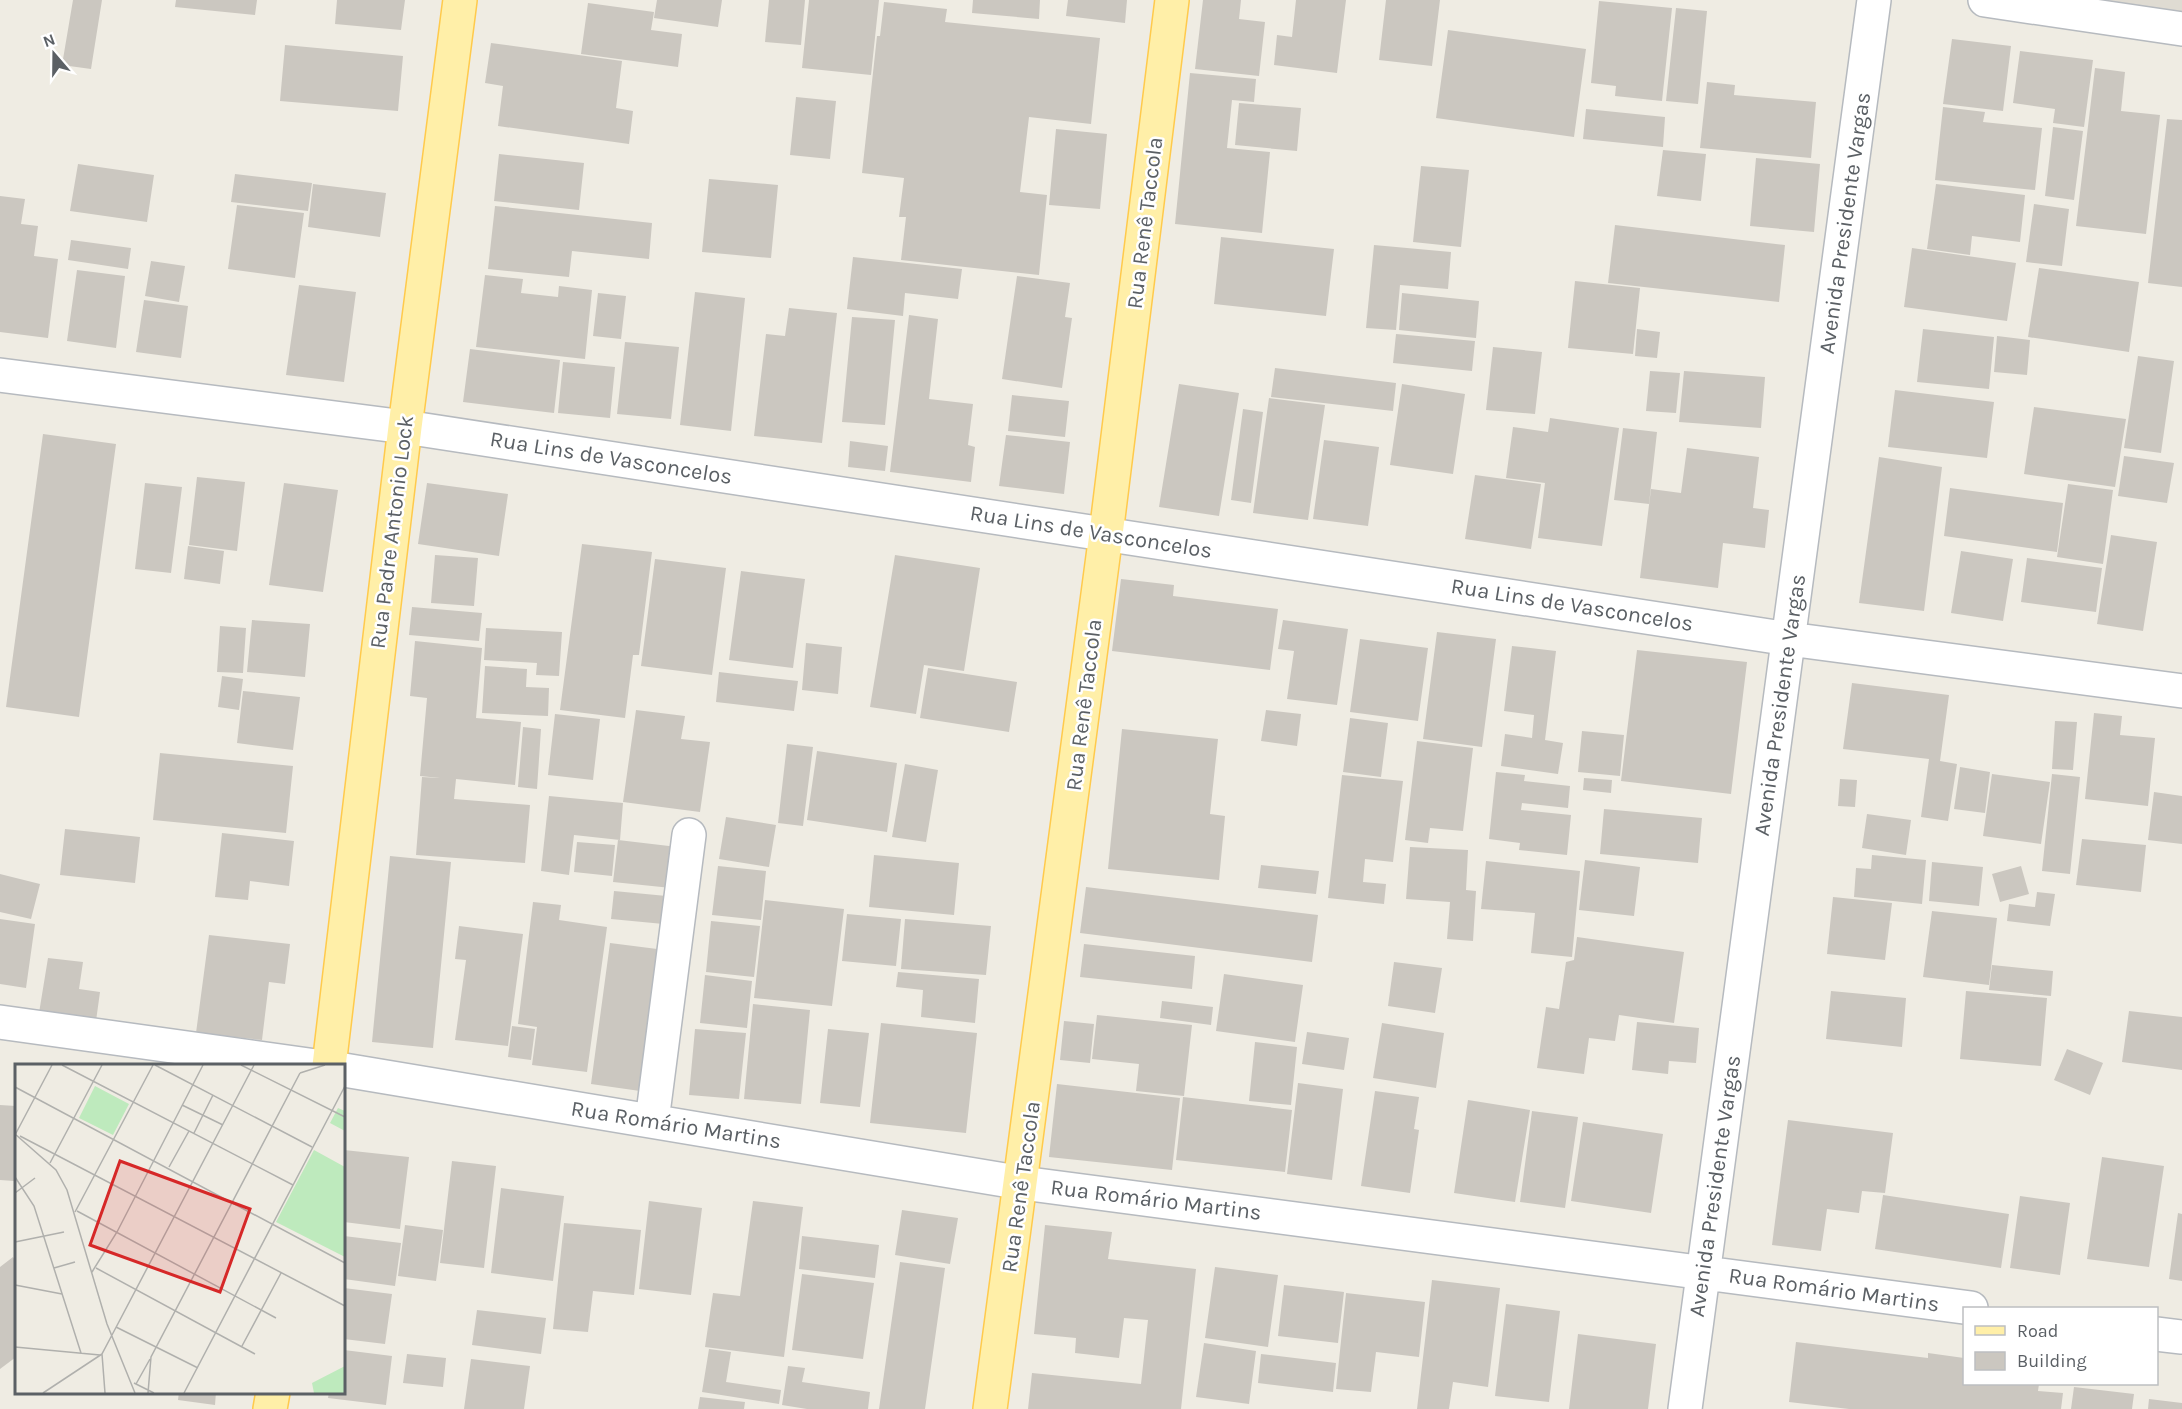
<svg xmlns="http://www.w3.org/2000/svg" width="2182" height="1409" viewBox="0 0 2182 1409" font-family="Karla,sans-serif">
<rect width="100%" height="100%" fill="#efece3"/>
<!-- education -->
<path fill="#dfdbd2" d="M2079,0H2182V15Z"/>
<!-- building -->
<path fill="#cbc7c0" d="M73,0H102L91,69L62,65Z
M176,0H257L255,15L175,7Z
M337,0H405L401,30L335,24Z
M657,0H722L718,27L654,18Z
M769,0H805L801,45L765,42Z
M809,0H879L871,75L802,68Z
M973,0H1040L1039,19L972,13Z
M1068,0H1127L1125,23L1066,16Z
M1203,0H1241L1239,19L1265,22L1259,76L1195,69Z
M1296,0H1346L1337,73L1274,65L1277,35L1292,37Z
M1386,0H1440L1432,66L1379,60Z
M1599,1L1672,8L1662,101L1615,96L1616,86L1591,83Z
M884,2L947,9L945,22L1100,38L1091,124L1029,117L1020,192L1047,195L1039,275L901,260L906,217H899L904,178L862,173L877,36H880Z
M588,3L654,12L651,30L682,34L678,67L581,54Z
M1676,8L1707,11L1698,104L1666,101Z
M1448,30L1586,49L1574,137L1436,118Z
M1952,39L2011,46L2003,111L1943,104Z
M491,43L622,61L616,108L633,111L629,144L498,126L503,86L485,83Z
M285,45L403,56L398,111L280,101Z
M2020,51L2093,60L2084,127L2053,123L2055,109L2013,103Z
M2095,68L2125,72L2121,111L2160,115L2146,234L2076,226Z
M1190,73L1256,79L1254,102L1232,100L1227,148L1270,152L1262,233L1175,224Z
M1707,82L1735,85L1734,95L1816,102L1811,158L1700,148Z
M796,97L836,101L830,159L790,155Z
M1239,103L1301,108L1297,151L1235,145Z
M1943,107L1985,112L1983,122L2042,128L2035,190L1935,180Z
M1586,109L1665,117L1663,147L1583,139Z
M2167,119L2182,120V287L2148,283Z
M2053,127L2083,131L2074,200L2045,196Z
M1056,129L1107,134L1100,209L1049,205Z
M1663,150L1706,154L1701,201L1657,196Z
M499,154L584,163L579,210L494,201Z
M1756,158L1820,164L1814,232L1750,226Z
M78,164L154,175L147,222L70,211Z
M1421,166L1469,170L1461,247L1413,242Z
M235,174L312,183L308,211L231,202Z
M709,179L778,185L771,258L702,252Z
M313,184L386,193L380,237L308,227Z
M1936,184L2025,195L2020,242L1972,236L1970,255L1927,249Z
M0,196L25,199L21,224L38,226L34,256L58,259L48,338L0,332Z
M2034,204L2069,209L2062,266L2026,262Z
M237,205L304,213L295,278L228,269Z
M495,206L652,223L649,259L572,251L569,277L488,269Z
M1615,225L1785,245L1779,302L1608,283Z
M1221,237L1334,249L1326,316L1214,304Z
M71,240L131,248L128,269L68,260Z
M1374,245L1451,252L1448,289L1400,285L1396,330L1366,328Z
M1912,248L2016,263L2007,321L1904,307Z
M853,257L962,269L958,299L905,293L903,316L847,309Z
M151,261L185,266L179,302L145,296Z
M2039,268L2139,282L2129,352L2028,337Z
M77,270L125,276L116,348L67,341Z
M485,275L523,279L521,293L558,297L559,286L592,290L585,359L476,347Z
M1017,276L1070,283L1065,317L1072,318L1062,388L1002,379Z
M1575,281L1640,288L1633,354L1568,348Z
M299,285L356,292L344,382L286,375Z
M695,292L745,298L731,431L680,425Z
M598,293L626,296L621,339L593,336Z
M1402,293L1479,301L1476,338L1399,330Z
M144,300L188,306L181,358L136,352Z
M789,308L837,313L822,443L754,436L766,334L785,336Z
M909,315L938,319L929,399L973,404L968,445L975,447L971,482L890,472Z
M852,317L895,320L885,425L842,422Z
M1637,329L1660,332L1657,358L1635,356Z
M1923,329L1994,337L1989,389L1917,382Z
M1396,334L1475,341L1472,371L1393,363Z
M1997,336L2030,340L2027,375L1994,372Z
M625,342L679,347L671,419L617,414Z
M1493,347L1542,352L1535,414L1486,410Z
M470,349L560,360L554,413L463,402Z
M2138,356L2174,361L2161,453L2124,448Z
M563,362L615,367L610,418L558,413Z
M1275,368L1396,383L1393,411L1271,397Z
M1650,371L1680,373L1676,413L1646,411Z
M1684,371L1765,377L1761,428L1679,422Z
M1179,384L1239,393L1219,516L1159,507Z
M1402,384L1465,394L1453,474L1390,465Z
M1895,390L1994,402L1987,458L1888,447Z
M1012,395L1069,401L1065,437L1008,431Z
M1269,398L1325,405L1308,520L1253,513Z
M2034,407L2126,419L2115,487L2024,474Z
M1243,409L1263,412L1251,503L1231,500Z
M1550,418L1619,428L1602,546L1538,538L1545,483L1506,478L1513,427L1548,432Z
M1623,428L1657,432L1649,504L1614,500Z
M43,434L116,444L79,717L6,707Z
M1006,435L1070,442L1064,494L999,486Z
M1324,440L1379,447L1368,526L1313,519Z
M850,441L888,446L885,471L848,467Z
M1687,448L1759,457L1753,508L1769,510L1765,548L1723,543L1718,588L1640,578L1651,489L1681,493Z
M2124,456L2174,463L2167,503L2118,496Z
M1879,457L1942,467L1924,611L1859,603Z
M1475,475L1541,484L1531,549L1465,539Z
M197,477L245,482L237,551L189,545Z
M145,483L182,487L171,573L135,569Z
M284,483L338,490L323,592L269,585Z
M427,483L508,494L499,556L418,544Z
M2068,484L2113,490L2103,564L2057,557Z
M1950,488L2063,503L2057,552L1944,536Z
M2111,535L2157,542L2143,631L2097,624Z
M582,544L652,552L639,655H633L625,718L560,710Z
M188,546L224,551L220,584L184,579Z
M1961,551L2013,559L2003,621L1951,613Z
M435,555L478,558L474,606L431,603Z
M895,555L980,568L964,671L924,665L916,714L870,707Z
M2027,558L2102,568L2096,612L2021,602Z
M655,559L726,568L712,675L641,666Z
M741,571L805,579L793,668L729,660Z
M1121,579L1174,585L1173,596L1278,609L1270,670L1112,651Z
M412,607L482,613L479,641L409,635Z
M252,620L310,624L305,677L247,672Z
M1283,620L1348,629L1337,705L1287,699L1294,651L1278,649Z
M220,626L246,628L243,673L217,672Z
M486,628L562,632L559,676L536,675L537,663L484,660Z
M1437,632L1496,639L1482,747L1423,739Z
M1360,639L1428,648L1418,721L1350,712Z
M415,641L482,648L476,718L521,722L515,785L456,779L454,799L530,805L525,863L416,855L422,777L440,778L420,776L427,698L410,696Z
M806,643L842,647L838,694L802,690Z
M1512,646L1556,651L1545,740L1563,743L1558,774L1501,766L1505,734L1532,738L1534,715L1504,711Z
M1637,650L1747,662L1731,794L1621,781Z
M485,666L527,669L526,687L549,688L548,716L482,713Z
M928,668L1017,682L1009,732L920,718Z
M719,672L798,681L794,711L716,702Z
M222,676L243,679L239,710L218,707Z
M1852,683L1949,695L1940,761L1957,764L1948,821L1921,817L1929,759L1843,749Z
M243,691L300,697L293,750L237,743Z
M636,710L685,716L681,739L710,742L700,812L623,802Z
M1266,710L1301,714L1297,746L1261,741Z
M2094,713L2122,716L2120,735L2155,738L2148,806L2085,799Z
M555,714L600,719L593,780L548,775Z
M1350,718L1388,723L1381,777L1343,772Z
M2055,721L2077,722L2073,770L2052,769Z
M523,727L541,729L537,789L518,787Z
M1122,729L1218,739L1210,814L1225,816L1219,880L1108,869Z
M1582,731L1624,735L1620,776L1578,772Z
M1417,741L1473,748L1463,831L1430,828L1428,843L1405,840Z
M787,744L813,747L803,826L778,823Z
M817,751L897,763L887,832L807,820Z
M160,753L293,766L286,833L153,820Z
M905,764L938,770L926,842L892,837Z
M1960,767L1990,772L1985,813L1954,809Z
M1496,772L1525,775L1524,781L1570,786L1568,808L1522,803L1521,810L1571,815L1567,855L1519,850L1520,843L1489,839Z
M1992,774L2050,782L2041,844L1983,836Z
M2052,774L2080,777L2070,874L2042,871Z
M1342,775L1403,781L1393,862L1365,859L1363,882L1386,884L1384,904L1328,898Z
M1584,778L1612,780L1611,793L1583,790Z
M1840,779L1857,780L1855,807L1838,806Z
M2154,792L2182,796V844L2148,840Z
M549,796L623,803L620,840L574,835L569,875L541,871Z
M1604,809L1702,818L1698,863L1600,854Z
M1867,814L1911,820L1906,855L1862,848Z
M726,817L776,825L769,867L719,859Z
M65,829L140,837L135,883L60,875Z
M222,833L294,841L289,886L250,881L248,900L215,897Z
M2082,839L2146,845L2141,892L2076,885Z
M618,840L686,848L681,889L613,882Z
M577,842L615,845L612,876L574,872Z
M1410,847L1468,850L1466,890L1476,891L1473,941L1447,939L1450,902L1406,899Z
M874,855L959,863L954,915L869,907Z
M1872,855L1926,860L1922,904L1854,897L1856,868L1871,869Z
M390,856L451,862L433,1048L372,1042Z
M1585,860L1640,867L1634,916L1579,910Z
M1486,861L1580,871L1572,957L1531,953L1535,913L1481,909Z
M1932,862L1983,867L1979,906L1929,901Z
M1261,865L1319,871L1316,894L1258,888Z
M718,866L766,871L761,920L712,915Z
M2021,866L2029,894L2000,902L1992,874Z
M0,874L40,884L31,919L0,912Z
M1086,887L1318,915L1312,962L1080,933Z
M614,891L677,897L674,925L611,919Z
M2037,892L2055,894L2050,926L2007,921L2009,904L2035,907Z
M1833,897L1892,903L1885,960L1827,954Z
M765,900L844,909L832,1006L754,998Z
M533,902L561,905L559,920L607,927L587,1072L532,1065L537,1027L518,1024Z
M1932,911L1997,918L1989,985L1923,977Z
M847,914L901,919L896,966L842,961Z
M0,919L35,924L26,988L0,984Z
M905,919L991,926L986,975L901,969Z
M711,921L760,926L754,977L706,972Z
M459,926L523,934L508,1046L455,1040L466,960L455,959Z
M209,935L290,944L285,984L269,982L262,1040L196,1033Z
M1577,937L1684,952L1674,1023L1619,1015L1615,1041L1589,1038L1584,1074L1537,1068L1546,1007L1559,1009L1566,962L1574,960Z
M610,943L665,950L647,1092L591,1084Z
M1084,944L1195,956L1192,989L1080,977Z
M48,958L83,962L79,989L100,992L96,1021L39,1013Z
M1394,962L1442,968L1435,1013L1388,1006Z
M1992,965L2053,971L2051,996L1989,990Z
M898,972L979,979L975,1023L921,1017L923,990L896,987Z
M1224,974L1303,985L1295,1042L1216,1031Z
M705,975L752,981L747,1028L700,1023Z
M1831,991L1906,998L1902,1047L1826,1039Z
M1966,991L2047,998L2041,1066L1960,1059Z
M1162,1001L1213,1007L1211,1025L1160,1018Z
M753,1004L810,1010L801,1104L744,1099Z
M2129,1011L2182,1017V1070L2122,1062Z
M1097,1015L1192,1025L1184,1096L1136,1091L1139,1064L1092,1059Z
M1064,1021L1094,1024L1090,1063L1060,1060Z
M1637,1022L1699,1028L1696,1063L1669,1061L1668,1074L1632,1070Z
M881,1023L977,1033L966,1133L870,1123Z
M1382,1023L1444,1033L1436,1088L1373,1078Z
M512,1026L535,1029L531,1060L508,1057Z
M695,1029L746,1033L739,1099L689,1095Z
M828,1029L869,1033L860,1107L820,1103Z
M1307,1032L1349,1038L1344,1070L1302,1064Z
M1255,1042L1297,1047L1291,1105L1249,1101Z
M2067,1049L2103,1063L2090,1095L2054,1080Z
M1298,1083L1343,1089L1332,1180L1287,1174Z
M1057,1084L1180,1098L1172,1170L1049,1157Z
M1375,1091L1419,1097L1414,1129L1419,1130L1410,1193L1361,1186Z
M1183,1097L1292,1110L1285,1172L1176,1160Z
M1468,1100L1530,1110L1515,1202L1454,1193Z
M0,1105L16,1106L14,1181L0,1180Z
M1532,1111L1578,1117L1565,1208L1520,1202Z
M1788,1120L1893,1133L1885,1193L1862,1191L1859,1213L1827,1209L1821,1251L1772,1245Z
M1583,1122L1663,1134L1651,1213L1571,1201Z
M344,1150L409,1157L400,1229L344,1222Z
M2102,1157L2164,1166L2149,1267L2087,1259Z
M452,1161L496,1166L484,1268L440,1263Z
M501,1188L564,1196L553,1281L491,1273Z
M1883,1195L2009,1214L2001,1268L1875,1249Z
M2020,1196L2070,1203L2060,1275L2010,1268Z
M649,1201L702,1208L691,1295L639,1289Z
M753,1201L803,1207L784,1357L705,1347L713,1293L740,1296Z
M902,1210L958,1218L950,1264L895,1255Z
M2178,1213L2182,1214V1281L2169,1279Z
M564,1223L641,1230L634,1295L593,1291L588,1332L553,1329Z
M405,1225L443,1230L436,1281L398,1276Z
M1045,1225L1112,1232L1108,1259L1196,1269L1181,1409H1028L1032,1373L1141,1384L1148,1320L1124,1318L1119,1358L1075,1353L1076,1338L1034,1334Z
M344,1236L401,1243L395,1286L344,1279Z
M802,1236L879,1245L875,1278L799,1269Z
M13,1257L16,1262V1357L0,1369V1267Z
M900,1262L945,1268L925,1409H879Z
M1215,1267L1278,1275L1268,1347L1205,1338Z
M802,1274L874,1283L863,1359L792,1350Z
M1432,1280L1500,1288L1488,1387L1453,1382L1449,1409H1417Z
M1284,1285L1344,1292L1338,1343L1278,1336Z
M344,1288L392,1294L385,1344L344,1339Z
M1346,1293L1425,1302L1419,1357L1376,1352L1371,1392L1336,1389Z
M1506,1304L1560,1311L1549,1402L1495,1396Z
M477,1310L546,1318L541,1354L472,1345Z
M1578,1334L1656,1344L1648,1409H1569Z
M1796,1342L1928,1358V1353L1964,1358V1384H2039L2038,1391L2063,1393L2061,1409H1849L1789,1402Z
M1204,1343L1256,1351L1249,1404L1196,1397Z
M709,1349L731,1352L726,1382L781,1390L779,1404L702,1392Z
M344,1350L392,1356L386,1405L328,1398L329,1392H344Z
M407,1354L446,1358L443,1387L403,1383Z
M1261,1354L1336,1363L1333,1392L1258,1383Z
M471,1359L530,1366L524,1409H464Z
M788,1366L805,1368L802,1382L870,1392L868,1409H807L782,1405Z
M2074,1387L2134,1394L2132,1409H2071Z
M179,1392H216L215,1405L178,1400Z
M700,1397L745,1402L744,1409H698Z
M2149,1399L2182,1403V1409H2148Z"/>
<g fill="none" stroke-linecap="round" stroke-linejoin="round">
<defs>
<path id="minor" d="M1985,0L2182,29
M0,375L405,427L1789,639L2182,691
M0,1022L316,1066
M344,1070L1022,1183L1971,1308
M652,1121L689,835
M2156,1334L2182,1337
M1685,1409L1874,0"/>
<path id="major" d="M329,1066L405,427L460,0
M270,1409L273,1392
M990,1409L1106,534L1172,0"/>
</defs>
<!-- minor casing -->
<use href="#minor" stroke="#b6babf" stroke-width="36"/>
<!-- major casing -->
<use href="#major" stroke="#ffca4c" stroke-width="36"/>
<!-- minor -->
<use href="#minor" stroke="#fff" stroke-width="33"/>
<!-- major -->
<use href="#major" stroke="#ffefa8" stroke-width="33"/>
</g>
<g text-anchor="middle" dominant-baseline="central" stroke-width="5" stroke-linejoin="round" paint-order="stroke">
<!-- street labels -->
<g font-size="22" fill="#5b6065" stroke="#fff">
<text transform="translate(1145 223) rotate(-83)">Rua Renê Taccola</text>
<text transform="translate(1845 223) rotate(-82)">Avenida Presidente Vargas</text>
<text transform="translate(611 458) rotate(9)">Rua Lins de Vasconcelos</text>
<text transform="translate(392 532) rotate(-83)">Rua Padre Antonio Lock</text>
<text transform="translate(1091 532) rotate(9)">Rua Lins de Vasconcelos</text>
<text transform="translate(1572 605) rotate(9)">Rua Lins de Vasconcelos</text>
<text transform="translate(1084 705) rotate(-83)">Rua Renê Taccola</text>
<text transform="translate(1780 705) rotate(-82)">Avenida Presidente Vargas</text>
<text transform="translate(676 1125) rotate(9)">Rua Romário Martins</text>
<text transform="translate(1715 1186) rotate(-82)">Avenida Presidente Vargas</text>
<text transform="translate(1021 1187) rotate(-82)">Rua Renê Taccola</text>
<text transform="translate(1156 1200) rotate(7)">Rua Romário Martins</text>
<text transform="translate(1834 1290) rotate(8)">Rua Romário Martins</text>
</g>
</g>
<!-- overview -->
<g transform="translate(15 1064)">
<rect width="330" height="330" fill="#efece3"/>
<path d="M80,22L114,40L98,71L64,54ZM323,44L330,47V67L315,59ZM299,86L330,103V193L261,158ZM330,302V329H299L297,319Z" fill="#beeabd"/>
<path fill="none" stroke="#b0b0ad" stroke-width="1.5" d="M47,1L278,121M140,1L297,83M226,1L330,53M285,9L310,1M0,23L330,199M167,41L208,61M179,69L198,31M0,70L41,106L52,126L92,260L120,329M0,71L37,1M5,72L330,242M35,99L87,1M154,103L174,67M0,113L19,142L66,289M0,129L20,114M62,147L261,254M60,148L138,1M0,178L49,168M39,204L60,198M81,204L240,290M77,208L102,168L188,1M0,221L47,230M101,263L183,304M97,271L239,1M227,282L266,209M0,283L85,291M119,319L139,329M121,320L135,295M28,329L87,290M90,329L87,290L97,271M133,329L136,293L285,9M169,329L330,22"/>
<path fill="#d62828" fill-opacity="0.15" stroke="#d62828" stroke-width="3" d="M105,97L235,145L205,228L75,181Z"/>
<rect width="330" height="330" fill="none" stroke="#5b6065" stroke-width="3"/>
</g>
<!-- legend -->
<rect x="1963" y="1307" width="195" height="78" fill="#ffffff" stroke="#bdbfc1" stroke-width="1.5"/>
<rect x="1975" y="1326" width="30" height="9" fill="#ffefa8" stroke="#bdbfc1" stroke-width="1.5"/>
<text x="2017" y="1337" font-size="18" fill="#5b6065">Road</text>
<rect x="1975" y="1352" width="30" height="18" fill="#cbc7c0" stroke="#bdbfc1" stroke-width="1.5"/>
<text x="2017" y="1367" font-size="18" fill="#5b6065">Building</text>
<!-- north arrow -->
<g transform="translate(54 54) rotate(340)" stroke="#ffffff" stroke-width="4.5" paint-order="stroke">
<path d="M0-4.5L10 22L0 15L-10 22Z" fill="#5b6065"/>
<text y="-9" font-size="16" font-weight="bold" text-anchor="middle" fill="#5b6065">N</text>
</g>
</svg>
